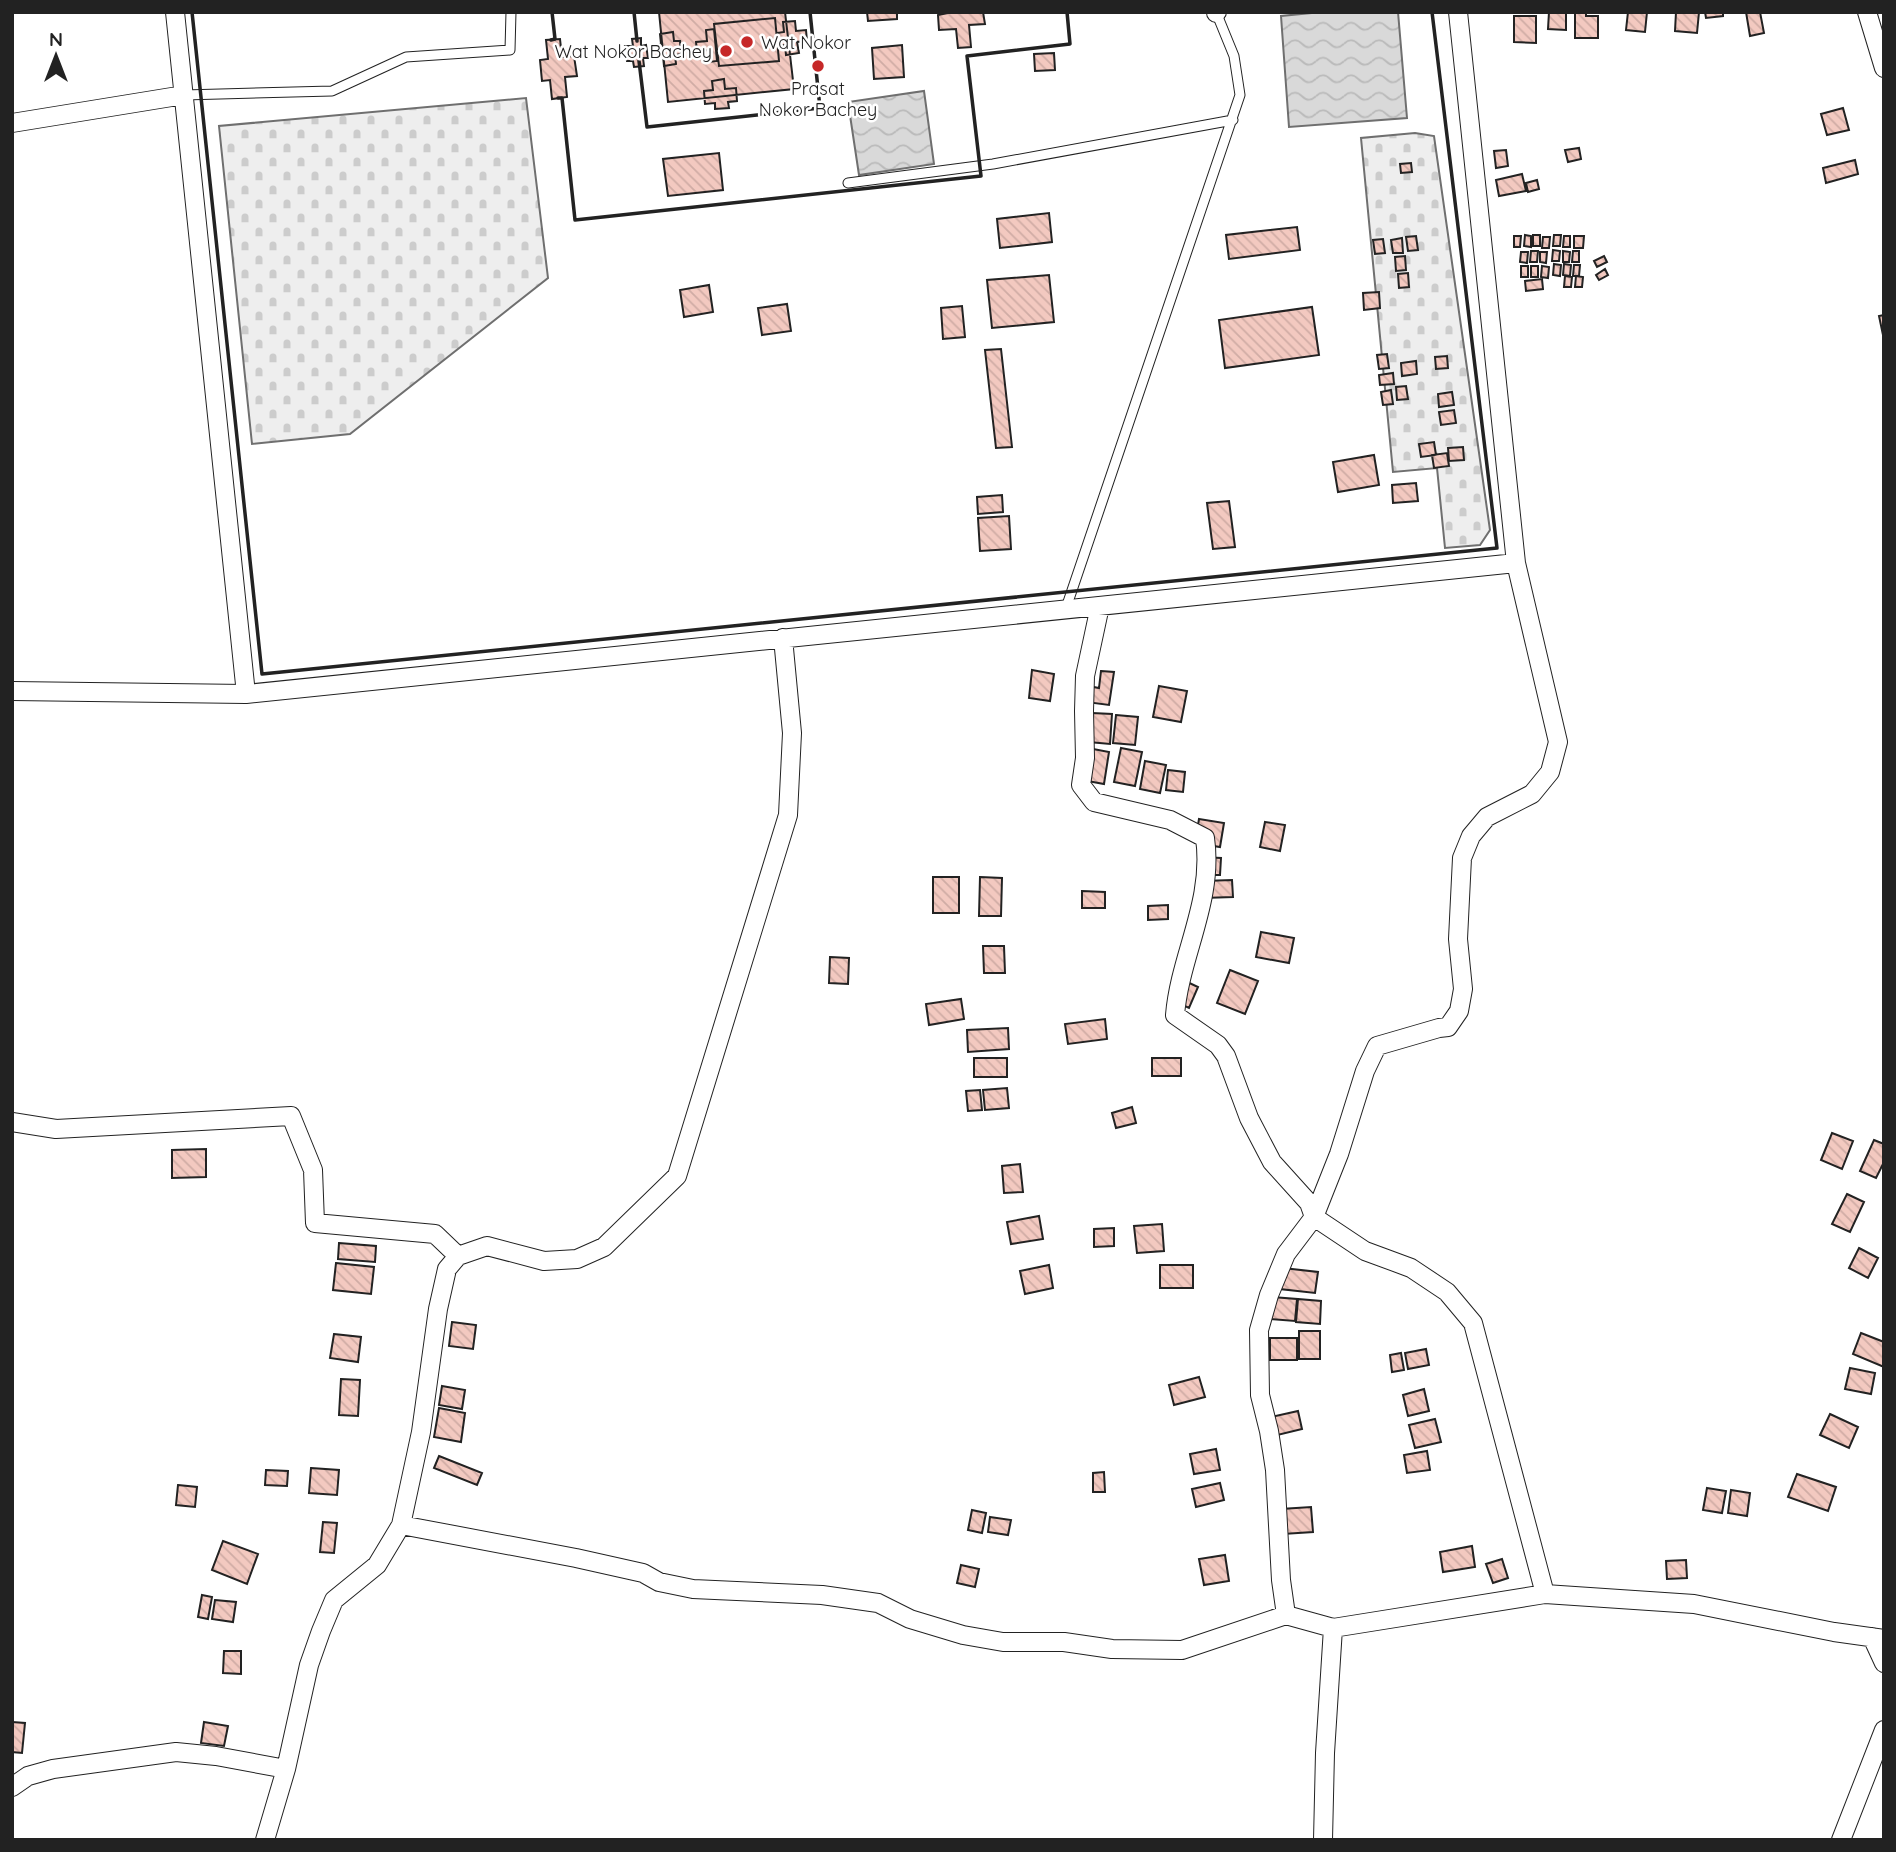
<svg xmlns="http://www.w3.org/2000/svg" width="1896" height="1852" viewBox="0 0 1896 1852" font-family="Quicksand,sans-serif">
<defs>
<pattern id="cemetery-stones" width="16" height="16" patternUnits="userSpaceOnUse" patternTransform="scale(1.75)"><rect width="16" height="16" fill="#eee"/><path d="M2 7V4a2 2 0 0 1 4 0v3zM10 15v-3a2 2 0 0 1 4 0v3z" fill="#ccc"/></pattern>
<pattern id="water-waves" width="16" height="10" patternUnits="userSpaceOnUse" patternTransform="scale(1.75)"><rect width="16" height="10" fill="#d9d9d9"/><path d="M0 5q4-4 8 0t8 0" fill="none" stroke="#bababa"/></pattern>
<pattern id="building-back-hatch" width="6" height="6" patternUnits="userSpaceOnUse" patternTransform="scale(1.75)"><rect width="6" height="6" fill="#f3c9c0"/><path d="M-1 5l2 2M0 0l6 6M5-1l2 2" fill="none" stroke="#d0aca5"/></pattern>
</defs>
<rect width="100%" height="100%" fill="#fff"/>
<!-- cemetery -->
<path fill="url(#cemetery-stones)" stroke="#6f6f6f" stroke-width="2" d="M526,98L548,278L350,434L252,444L219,126Z
M1415,133L1434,136L1490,530L1480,545L1445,548L1437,468L1393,472L1361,138Z"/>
<!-- water -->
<path fill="url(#water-waves)" stroke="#6f6f6f" stroke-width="2" d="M1322,12H1398L1407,118L1289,127L1281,16Z
M924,91L934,164L859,175L848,102Z"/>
<!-- building -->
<path fill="url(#building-back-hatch)" stroke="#222" stroke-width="2" d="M659,12H785L794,89L668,102Z
M867,12H897V19L868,21Z
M953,12H983L985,24L969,25L971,47L958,48L956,29L939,30L938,15Z
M1549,12H1566V30L1548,29Z
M1575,12H1586V16H1598V38H1575Z
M1628,12H1647L1645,32L1626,30Z
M1676,12H1699L1697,33L1675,31Z
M1705,12H1723V16L1706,18Z
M1746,12H1760L1764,33L1750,36Z
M1514,16H1536V43L1514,42Z
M775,18L779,61L719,66L714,24Z
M795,21L796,31L806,30L807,41L797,42L799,53L786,55L785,45L779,46L777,33L784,32L783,22Z
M714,29L717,61L709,62L708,50L697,51L696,42L707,41L706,30Z
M673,32L674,41H680L681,54L675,55L676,64L664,66L663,56L652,57L651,45L661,44L660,34Z
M641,38V46L646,45L648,58H643L644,66L634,67L633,61H627L625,46H633L632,39Z
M560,39L562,57L574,56L577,76L565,77L567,97L552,99L550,80L542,81L540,60L548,59L546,40Z
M902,45L904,77L874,79L872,48Z
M1054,53L1055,70L1035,71L1034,54Z
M724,79L725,89L736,88L737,101L728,102L729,108L715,109V103L705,104L704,91L713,90L712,81Z
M1843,108L1849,130L1827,135L1821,114Z
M1579,148L1581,159L1568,162L1565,150Z
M1506,150L1508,166L1496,168L1494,151Z
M719,153L723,190L668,196L663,159Z
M1855,160L1858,174L1826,183L1823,168Z
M1411,163L1412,172L1401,173L1400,164Z
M1522,174L1526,191L1499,196L1496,180Z
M1537,180L1539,189L1528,192L1526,183Z
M1049,213L1052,242L1000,248L997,219Z
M1297,227L1300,250L1229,259L1226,235Z
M1525,235L1531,236V247L1524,246Z
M1533,235H1540V246H1533Z
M1554,235H1561L1560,246H1553Z
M1416,236L1418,250L1408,251L1406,237Z
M1514,236H1521L1520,247H1514Z
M1564,236H1570V247H1563Z
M1574,236H1584L1583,248H1574Z
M1543,237H1550L1549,248H1542Z
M1402,238L1403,253H1393L1391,240Z
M1383,239L1385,253L1375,254L1373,240Z
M1553,250L1560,251L1559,261H1552Z
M1531,251H1538L1537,262H1530Z
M1563,251L1570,252L1569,262H1563Z
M1573,251H1579V262H1572Z
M1521,252H1528L1527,263L1520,262Z
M1540,252H1547L1546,263L1540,262Z
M1405,256L1406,270L1396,271L1395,257Z
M1604,256L1607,262L1597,267L1594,261Z
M1554,264L1561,265L1560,276L1553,275Z
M1564,264L1571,265L1570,276L1563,275Z
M1574,265H1580L1579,276H1573Z
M1521,266H1528V277H1521Z
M1531,266H1538V277H1531Z
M1542,266L1549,267L1548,278L1541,277Z
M1605,269L1608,275L1599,280L1596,275Z
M1408,273L1409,287L1399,288L1398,274Z
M1049,275L1054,322L992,328L987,280Z
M1565,276L1572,277L1571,287H1564Z
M1576,276L1583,277L1582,287H1575Z
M1542,279L1543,289L1526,291L1525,281Z
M709,285L713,312L684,317L680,290Z
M1379,292L1380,308L1364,310L1363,293Z
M787,304L791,331L762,335L758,308Z
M962,306L965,337L943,339L941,308Z
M1312,307L1319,355L1225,368L1219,320Z
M1884,315V335H1883L1879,316Z
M1001,349L1012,447L996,448L985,350Z
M1387,354L1389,368L1379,369L1377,355Z
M1447,356L1448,368L1436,369L1435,357Z
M1416,361L1417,374L1402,376L1401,363Z
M1393,373L1394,384L1380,385L1379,375Z
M1406,386L1408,399L1397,400L1396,387Z
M1391,390L1393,404L1383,405L1381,392Z
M1452,392L1454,405L1439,407L1438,394Z
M1454,410L1456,423L1441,425L1439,412Z
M1434,442L1436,455L1421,457L1419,444Z
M1463,447L1464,460L1449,461L1448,448Z
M1447,453L1449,466L1434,468L1432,455Z
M1374,455L1379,485L1338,492L1333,462Z
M1416,483L1418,501L1393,503L1392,485Z
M1002,495L1003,512L978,514L977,497Z
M1229,501L1235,547L1213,549L1207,503Z
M1009,516L1011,549L980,551L978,518Z
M1032,670L1054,674L1050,701L1029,698Z
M1101,671L1114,672L1109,705L1086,702L1088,686L1099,688Z
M1159,686L1187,691L1181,722L1153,717Z
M1092,713L1112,714L1110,744L1089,742Z
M1116,715L1138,717L1135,745L1113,743Z
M1088,748L1109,752L1104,784L1082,780Z
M1121,748L1142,752L1135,786L1114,782Z
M1145,761L1166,765L1160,793L1140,789Z
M1168,770L1185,772L1183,792L1166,790Z
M1199,819L1224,823L1220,847L1195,843Z
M1265,822L1285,825L1280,851L1260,847Z
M1200,857L1221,858L1220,875H1199Z
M933,877H959V913H933Z
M980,877L1002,878L1001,916H979Z
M1232,880L1233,897L1203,898V881Z
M1082,891L1105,892V908H1082Z
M1168,905V919L1148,920V906Z
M1261,932L1294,938L1289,963L1256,957Z
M983,946H1004L1005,973H984Z
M830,957L849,958L848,984L829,983Z
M1230,970L1258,981L1245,1014L1217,1003Z
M1183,980L1198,987L1189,1008L1174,1001Z
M961,999L964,1019L929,1025L926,1004Z
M1105,1019L1107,1039L1068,1044L1065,1024Z
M1008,1028L1009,1049L968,1052L967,1030Z
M974,1058H1007V1077H974Z
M1152,1058H1181V1076H1152Z
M1007,1088L1009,1108L985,1110L983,1090Z
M980,1090L982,1110L968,1111L966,1091Z
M1132,1107L1136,1123L1116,1128L1112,1113Z
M1832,1133L1853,1141L1842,1169L1821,1160Z
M1874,1140L1884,1144V1162L1876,1178L1860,1171Z
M206,1149V1177L172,1178V1150Z
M1020,1164L1023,1192L1004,1193L1002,1166Z
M1847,1194L1864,1202L1850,1232L1832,1224Z
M1039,1216L1043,1239L1011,1244L1007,1222Z
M1162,1224L1164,1251L1137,1253L1134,1226Z
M1114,1228V1246L1094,1247V1229Z
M339,1243L376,1246L375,1262L338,1259Z
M1859,1248L1878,1258L1868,1278L1849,1268Z
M336,1263L374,1267L371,1294L333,1290Z
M1049,1265L1053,1288L1025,1294L1020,1271Z
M1160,1265H1193V1288H1160Z
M1283,1268L1318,1272L1315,1293L1280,1289Z
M1272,1297L1297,1299L1295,1321L1270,1319Z
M1298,1299L1321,1301L1320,1324L1296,1322Z
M452,1322L476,1325L473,1349L449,1346Z
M1299,1331H1320V1359H1299Z
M1861,1333L1884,1342V1367L1853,1354Z
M334,1334L361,1337L358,1362L330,1358Z
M1270,1338H1297V1360H1270Z
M1426,1349L1429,1365L1408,1369L1405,1353Z
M1401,1353L1404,1370L1392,1372L1390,1355Z
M1850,1368L1875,1373L1871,1394L1845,1389Z
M1199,1377L1205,1397L1174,1405L1169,1385Z
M341,1379L360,1380L358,1416L339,1415Z
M442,1386L465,1390L462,1409L439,1405Z
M1424,1389L1429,1411L1408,1416L1403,1395Z
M439,1408L465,1413L461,1442L434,1437Z
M1298,1411L1302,1429L1265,1438L1262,1419Z
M1830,1414L1858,1427L1849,1448L1820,1435Z
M1435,1419L1441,1442L1415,1448L1409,1425Z
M1216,1449L1220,1470L1194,1474L1190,1454Z
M1427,1451L1430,1470L1407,1473L1404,1455Z
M439,1456L482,1473L477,1485L434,1468Z
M311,1468L339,1470L337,1495L309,1493Z
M266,1470L288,1471L287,1486L265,1485Z
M1104,1472L1105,1492H1093V1473Z
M1797,1474L1836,1487L1828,1511L1788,1497Z
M1220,1483L1224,1500L1196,1507L1192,1489Z
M178,1485L197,1487L195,1507L176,1505Z
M1707,1488L1726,1491L1722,1513L1703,1510Z
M1731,1490L1750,1493L1747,1516L1728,1513Z
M1311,1507L1313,1532L1283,1534L1281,1509Z
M972,1510L986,1513L982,1533L968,1530Z
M990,1517L1011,1520L1008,1535L988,1532Z
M323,1522L337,1523L334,1553L320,1552Z
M223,1541L258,1554L247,1584L212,1570Z
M1472,1546L1475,1567L1443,1572L1440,1552Z
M1225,1555L1229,1581L1204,1585L1199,1559Z
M1502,1559L1508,1578L1493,1583L1486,1564Z
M1686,1560L1687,1578L1667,1579L1666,1561Z
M961,1565L979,1569L975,1587L957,1583Z
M202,1595L212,1597L208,1619L198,1617Z
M215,1600L236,1602L233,1622L212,1619Z
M224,1651H241V1674L223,1673Z
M12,1722L25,1723L22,1753L12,1752Z
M204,1722L228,1726L224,1746L201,1743Z"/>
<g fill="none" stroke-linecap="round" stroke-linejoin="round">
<defs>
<path id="service" d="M184,95L332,91L406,57L510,50L511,12
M848,183L993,164L1233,120
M1066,608L1240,95L1234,56L1216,12"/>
<path id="minor" d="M175,12L246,694
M1867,12L1884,68
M1216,13L1217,12
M12,123L184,95
M1516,563L1558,742L1550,772L1532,794L1487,817L1471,836L1462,858L1458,939L1463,989L1459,1011L1448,1027L1439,1028L1377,1046L1365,1071L1339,1154L1314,1217L1365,1251L1411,1268L1447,1292L1473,1323L1545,1594
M1100,606L1085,676L1084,711L1085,758L1081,785L1094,802L1170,820L1205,838C1214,901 1180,955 1175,1015L1218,1045L1226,1056L1249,1118L1272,1162L1309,1203L1314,1217L1286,1254L1269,1295L1259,1330L1260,1395L1269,1431L1275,1470L1281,1580L1286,1615
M12,691L246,694L1516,563L1458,12
M12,1122L56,1129L291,1116L313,1170L315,1223L435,1234L458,1256
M401,1525L576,1558L643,1573L659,1582L693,1589L822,1595L878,1603L910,1619L963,1635L1003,1642H1064L1112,1649L1182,1650L1286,1615L1333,1628L1545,1594L1694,1604L1834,1632L1884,1639
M1872,1637L1884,1663
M12,1787L28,1776L53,1769L176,1752L216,1756L286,1769
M265,1840L286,1769L309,1665L321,1631L334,1600L377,1565L401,1525L421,1432L438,1309L447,1269L458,1256L487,1246L544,1261L577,1259L604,1247L677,1176L788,815L792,733L783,638
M1323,1840L1325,1753L1333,1628
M1841,1840L1884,1730"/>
</defs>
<!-- service casing -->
<use href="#service" stroke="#222" stroke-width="11"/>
<!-- minor casing -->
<use href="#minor" stroke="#222" stroke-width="20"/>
<!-- service -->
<use href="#service" stroke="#fff" stroke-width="9"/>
<!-- minor -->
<use href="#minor" stroke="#fff" stroke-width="18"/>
<!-- wall -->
<path stroke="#222" stroke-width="3.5" d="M192,12L262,674L1497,548L1432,12
M634,12L637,41
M551,40L555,39L552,12
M639,61L647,127L820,108L810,12
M558,98H562L575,220L981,176L967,56L1070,44L1067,12"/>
</g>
<!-- markers -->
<g fill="#c62828" stroke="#fff" stroke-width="2.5">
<circle cx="747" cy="42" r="7"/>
<circle cx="726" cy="51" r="7"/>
<circle cx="818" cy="66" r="7"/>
</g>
<g text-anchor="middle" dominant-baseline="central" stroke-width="5" stroke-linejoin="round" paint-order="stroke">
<!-- poi labels -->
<g font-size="18" fill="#222" stroke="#fff" text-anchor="start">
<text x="761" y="42">Wat Nokor</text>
<text x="712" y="51" text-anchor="end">Wat Nokor Bachey</text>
<text x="818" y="88" text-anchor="middle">Prasat<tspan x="818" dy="21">Nokor Bachey</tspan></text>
</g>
</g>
<!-- border -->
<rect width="1896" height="1852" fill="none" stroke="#222222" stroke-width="28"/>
<!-- north arrow -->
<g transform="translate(56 56)" stroke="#ffffff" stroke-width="5" paint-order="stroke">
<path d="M0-5L12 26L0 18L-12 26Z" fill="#222222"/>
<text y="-10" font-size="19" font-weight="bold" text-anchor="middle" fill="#222222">N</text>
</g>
</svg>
